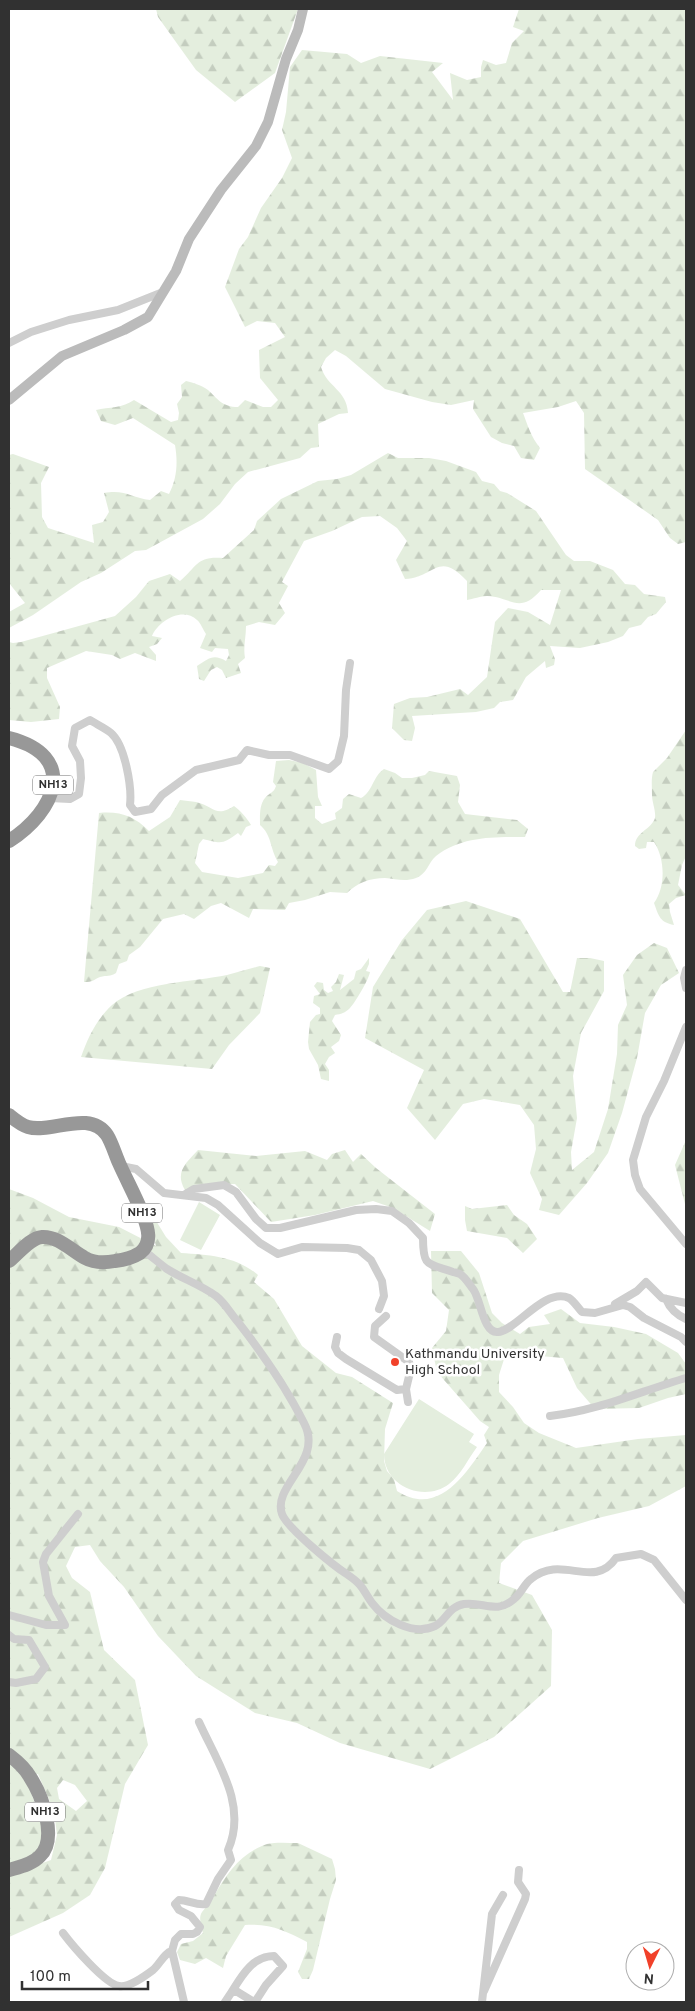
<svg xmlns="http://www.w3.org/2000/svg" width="695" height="2011" viewBox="0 0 695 2011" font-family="Overpass,sans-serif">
<defs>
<pattern id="forest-firs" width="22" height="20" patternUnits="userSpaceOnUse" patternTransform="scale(1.25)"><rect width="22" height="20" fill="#e4eede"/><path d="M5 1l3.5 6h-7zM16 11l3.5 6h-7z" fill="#c4cdbf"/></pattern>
</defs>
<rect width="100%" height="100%" fill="#fff"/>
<!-- forest -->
<path fill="url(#forest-firs)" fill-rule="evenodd" d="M156,9H298L275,73L235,102L196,70L158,17Z
M519,9L535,10L536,9H686V542L678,544L670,538L658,520L585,469L584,413L576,401L558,407L523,413C528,426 531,437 540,448L534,460L521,458L514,446L502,443L491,437L473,409L474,400L451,405L432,402L385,389L346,356L335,350L326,358L321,367C327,387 347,390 348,413L339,414L318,424L319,447L311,448L300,458L248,472L235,484L220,504L203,519L146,550L135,551L101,573L81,582L33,615L9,628V612L25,603L9,583V455L13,454L49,467L41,483L42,517L48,528L94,543L92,525L103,522L109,512L104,493C125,489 132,498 150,500L161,491L169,494C177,478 178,463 175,445L133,418L115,425L101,421L96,410C109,407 123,408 134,400L171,422L178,420L179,413L177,404L182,397L181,385L186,381C194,383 201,385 208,390C218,399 222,407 238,407L245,400L263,407H271L278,400L260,378L259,350L285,337L275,323L257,321L245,327L225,287L239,249L248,237L261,208L282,178L292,158L282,130L286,112L290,67L302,50L347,54L361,63L380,56L443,63L432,72L453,100L450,73L467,80L481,77V67L483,60L496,65L506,63L512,43L524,31L513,27Z
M388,453L398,458H429L446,461L476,472L482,481L494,484L500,491L507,493L536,511L566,555L574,561H590L613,570L625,584L635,585L644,594L665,597L666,602L656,614L648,617L641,625L629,628L623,636L608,642L580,648L550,646L555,659L554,665L546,668L545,661L526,677L513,700L500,702L494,708L476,712L412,716L415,728L412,741L404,740L392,728L394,704L410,698L427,697L460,689L468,695L487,677L495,622L508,608L528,612L550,625L561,590H541C519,615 512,597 487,596C481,596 473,599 467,600V581C438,550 436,577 405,579L396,560L407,541L397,528L380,516L362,517L332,531L304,541L282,582L288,586L279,603L285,613L275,625L259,622L246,626C246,638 243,647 245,658L238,664L241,673L226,678L222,670L217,667L211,670L204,681L199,679L197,666C208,659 213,653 226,661L229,655L228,649L215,648L212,652L200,648L206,634C203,630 201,623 197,620C183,606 158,621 152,636L162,638L157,644L149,647L156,655V661L135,653L120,659L112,655L86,651L47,668V678L60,707L59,719L31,722L9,720V642L13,643L21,642L115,616L136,597L149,581L170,574L180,581C198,566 196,556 223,558L254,530L257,521L281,499L318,481L337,479L351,475Z
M686,730V856L682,865L678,885L686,895L676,898L669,904L670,912L674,925C660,922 659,917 654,903C666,887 665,858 654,842H647L646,848L639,849L635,846C635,832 651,830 655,818C656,811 652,802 652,795C652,787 651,779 653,772L667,758Z
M289,760L303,763L316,770L318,797L322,806H315V818L322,824L336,819L335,813L342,808L343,799L349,794L361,798C372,793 373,776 384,769L395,773L402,778H412L425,775L429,771L457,776L460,785L458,802L465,814L517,820L528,829L525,837C494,837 462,836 436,856C428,863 427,874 416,878C405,882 396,879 385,878C370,878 357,883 347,893L330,892L305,900L289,903L285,910L253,909L249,918L221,903L211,906L194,919L184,914L163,919L140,947L129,955L127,961L119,964L116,973C110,977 107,975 100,977C93,980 93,982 84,982L99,813C120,811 134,816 149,831L170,817L180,800C185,801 191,801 196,802C213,806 216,818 234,806C240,810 247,818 251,825L246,827L241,836L238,833C223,844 222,844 203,839L199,844L195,863L202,872L238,878L263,873L269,865L275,866L278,862C270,849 272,835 260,825C260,817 259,805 265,798C269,793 274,793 276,786L273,782L276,761Z
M466,901L520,919L563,992H570L577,958H590L604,961V991L581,1033L573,1076L577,1118L571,1152L572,1170L594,1152L608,1109L617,1054L618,1025L627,1005L623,975L637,955L654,943L667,948L679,973L661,985L645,1013L637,1058L622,1113L608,1153L587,1183L559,1215L539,1210L542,1199L530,1173L536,1149L534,1125L520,1105L484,1099L463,1104L435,1140L407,1108L424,1070L365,1038L373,987L402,940L427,910Z
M369,958V964L366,971L370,972C369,979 355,1003 350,1008C345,1013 341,1014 335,1015L332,1021L341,1035L339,1041L331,1047L335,1053L329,1057L325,1064L329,1070V1081L321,1079L318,1065L309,1049L308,1042L310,1022L316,1015L320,1014V1008L313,1003L314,996L320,994L314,986L317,982L323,983L324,990L328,993L333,991L331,987L336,982L339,974L344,975L340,990L354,979L356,971L361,969Z
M260,966L270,968L260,1013L229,1045L212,1069L81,1057C88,1037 97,1019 112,1005C138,982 194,982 227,975C238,972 249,969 260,966Z
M686,1140V1208L675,1165Z
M198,1150L256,1156L305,1151L327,1160L332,1154L345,1150L353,1162L361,1154L376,1168L435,1214L430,1231L393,1208L373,1201L315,1215L271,1222L235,1184H202L185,1190C174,1172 187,1162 198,1150Z
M9,1189L33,1198L69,1217L119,1227L156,1246L142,1198L166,1237L181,1253C209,1255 236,1256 258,1275L254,1282L274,1299L302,1346L336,1373L352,1377L393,1403L385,1429L384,1461L387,1471L394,1479L397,1491C439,1518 466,1473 487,1443L484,1435L489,1427L480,1421L437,1372L432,1348L446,1331L449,1310L432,1293L431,1251H461L479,1273L492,1313L502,1323L520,1334L529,1327L550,1324L544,1315L561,1309L580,1323L614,1327L646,1334L678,1353L686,1364V1394L668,1398L639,1408L595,1409L577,1388L563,1358L506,1353L499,1375V1392L513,1407L524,1423L539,1433L576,1448L638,1439L686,1435V1486L649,1506L598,1518L523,1541L501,1563L499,1583L532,1595L552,1630L551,1686L494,1737L430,1769L340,1743L297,1723L255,1713L196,1676L158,1636L124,1587L100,1561L90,1545L75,1547L66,1566L72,1578L90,1592L104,1650L135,1680L148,1745L125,1784L105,1868L90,1895L63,1913L9,1937V1875L51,1860L57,1835L54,1811L38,1774L26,1778L42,1824L43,1837L37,1854L9,1866ZM63,1780L75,1785L87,1801L76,1811L59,1799L57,1788Z
M507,1205L514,1215L527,1224L537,1239L523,1253L507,1238L467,1231L465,1220V1206L472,1209Z
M298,1843L332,1859L335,1869L336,1880L330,1899L313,1970L309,1979H302L298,1972L307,1949V1942C286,1931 270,1923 245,1925L226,1956L223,1968L206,1958L195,1964L180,1960L177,1952L181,1944L193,1941L203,1933C196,1909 203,1915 214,1896C227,1873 241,1853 267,1844C276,1842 288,1843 298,1843Z"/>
<!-- garden -->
<path fill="#e4eede" d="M199,1202L220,1215L201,1250L180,1240Z
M419,1399L474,1434L469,1442L477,1447C468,1459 461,1475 449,1484C424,1503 384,1486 384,1454Z"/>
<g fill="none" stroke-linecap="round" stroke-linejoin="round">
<!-- street -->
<path stroke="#cecece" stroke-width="8" d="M9,343L31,332L69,320L118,310L163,292
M50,798L70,799L79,794L81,778L80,761L72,746L75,728L90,720C96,724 105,728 111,733C125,745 132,787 130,805L135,812L151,809L162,795L196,770L239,760L247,750L269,755H290L329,769L338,761L344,736L346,690L350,663
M686,970L684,978L686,988
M686,1027L664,1081L646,1117L633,1160L635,1175L640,1189L686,1244
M121,1166L136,1169L164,1193L206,1198L218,1205L260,1243L278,1254L302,1247L347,1248L359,1250L371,1260L382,1281L384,1296L379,1309
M184,1195L194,1189L224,1185L236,1192L256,1219L266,1228H280L356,1210L376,1209L392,1211L409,1223L423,1238C423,1267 427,1263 453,1272C454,1272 460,1274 460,1274C465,1277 469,1284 473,1289C481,1299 483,1334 498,1332C516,1331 544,1287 569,1298C574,1301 578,1308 582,1312L595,1313L623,1305L630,1307L644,1318L681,1337L686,1342
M143,1250C151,1256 159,1263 167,1269C183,1279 201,1285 216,1296C225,1303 231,1314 238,1322C263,1354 286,1387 304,1423C324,1461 272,1485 282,1514C287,1528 334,1566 348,1575C364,1586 362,1589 372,1603C385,1620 413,1636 435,1626C446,1621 448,1607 464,1604C483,1601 496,1615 514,1599C521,1594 524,1584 531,1579C562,1553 593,1591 616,1558L641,1554L654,1560L686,1600
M666,1299C670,1309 677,1315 686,1319
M615,1304L637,1291L646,1282L662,1298L686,1303
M386,1316L375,1326L374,1337L409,1362L411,1368L406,1389L408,1402
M337,1337L335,1347L338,1353L346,1359L397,1390L406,1389
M550,1416C597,1411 641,1391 686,1378
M9,1615L46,1625H65L49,1596L43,1562L46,1554L78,1514
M9,1635L14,1639L29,1640L45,1667L36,1679L16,1683L9,1682
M63,1933C72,1945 105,1984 119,1986C129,1988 145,1976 153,1970C160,1964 164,1953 172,1951
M484,1991L525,1899L526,1894L518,1882L519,1870
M231,1993C241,1977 252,1956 274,1956L283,1966L266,1985L255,2002
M184,2002L172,1951L175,1940L181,1934H193L197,1932L200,1927L191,1916L179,1910L175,1904L179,1900C188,1900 197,1906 206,1904L218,1879L231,1860L228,1850C248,1805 217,1762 199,1722
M225,2002L231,1993L236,1991L254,2002
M482,2002L492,1914L503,1895"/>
<!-- secondary -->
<path stroke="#bbb" stroke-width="10" d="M9,400L62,356L124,330L148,317L176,271L189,239L221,190L256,146L268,122L286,59L298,30L303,9"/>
<!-- highway -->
<path stroke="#989898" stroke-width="14" d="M9,738C79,756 56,811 9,841
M9,1115C14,1119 21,1125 28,1127C51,1134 89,1109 107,1135C112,1143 115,1154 119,1163C127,1181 136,1197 143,1215C148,1228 153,1243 140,1253C132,1258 124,1260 115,1261C105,1263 94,1263 85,1258C72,1251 58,1236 42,1237C30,1238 18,1254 9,1261
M9,1755C17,1761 25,1768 30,1777C42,1795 58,1839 40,1856C33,1864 19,1867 9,1870"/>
</g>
<!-- markers -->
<circle fill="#f1412a" stroke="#fff" stroke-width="2" cx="395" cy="1362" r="5"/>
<g text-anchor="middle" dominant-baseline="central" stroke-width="5" stroke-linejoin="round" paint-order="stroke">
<!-- shield labels -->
<g fill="#fff" stroke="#6f6f6f" stroke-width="1">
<rect x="33" y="775.5" width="40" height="19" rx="4"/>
<rect x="122" y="1203.5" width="40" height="19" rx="4"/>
<rect x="25" y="1802.5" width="40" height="19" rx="4"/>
</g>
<g font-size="12" font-weight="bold" fill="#313131">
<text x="53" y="785">NH13</text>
<text x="142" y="1213">NH13</text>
<text x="45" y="1812">NH13</text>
</g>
<!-- poi labels -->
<g font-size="14" fill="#313131" stroke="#fff" text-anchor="start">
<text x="405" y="1354">Kathmandu University<tspan x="405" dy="16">High School</tspan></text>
</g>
</g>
<!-- border -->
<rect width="695" height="2011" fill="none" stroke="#313131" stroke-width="20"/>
<!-- north arrow -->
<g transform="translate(650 1966) rotate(185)"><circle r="24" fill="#ffffff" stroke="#adadad"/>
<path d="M0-4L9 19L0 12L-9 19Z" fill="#f1412a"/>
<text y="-8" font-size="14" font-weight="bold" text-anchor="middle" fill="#313131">N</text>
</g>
<!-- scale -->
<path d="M22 1981v8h126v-8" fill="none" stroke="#313131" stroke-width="2.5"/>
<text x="30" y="1981" font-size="15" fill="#313131" stroke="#ffffff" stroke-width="4" paint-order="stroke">100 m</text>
</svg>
